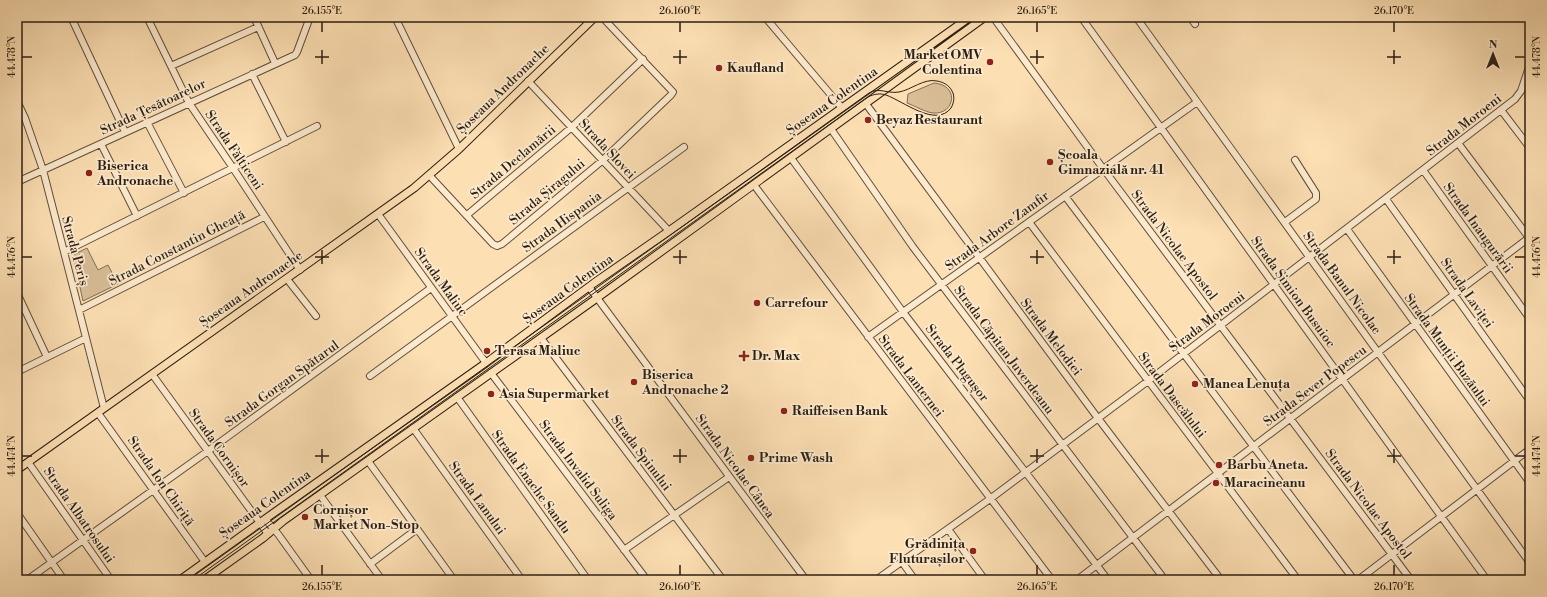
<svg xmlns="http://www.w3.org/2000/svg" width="1547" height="597" viewBox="0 0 1547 597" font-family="'Libre Bodoni',serif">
<rect width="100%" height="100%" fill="#fcdfb3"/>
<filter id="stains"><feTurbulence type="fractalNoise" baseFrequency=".005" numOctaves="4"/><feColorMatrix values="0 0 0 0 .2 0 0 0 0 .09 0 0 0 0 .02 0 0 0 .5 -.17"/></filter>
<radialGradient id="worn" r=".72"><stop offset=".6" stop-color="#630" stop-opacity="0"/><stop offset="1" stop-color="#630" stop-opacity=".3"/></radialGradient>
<!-- green -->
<path fill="#d9be98" stroke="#826e55" d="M934,83C960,85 955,115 933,113C925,112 915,106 907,103L908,94Z
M87,248L98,270L108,265L118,284L83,301L73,255Z"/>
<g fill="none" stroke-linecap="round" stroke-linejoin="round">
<defs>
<path id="minor" d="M71,17L125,132
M147,17L189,103L233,168L300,270
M254,17L275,63
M395,17L459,149
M765,17L842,108
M993,17L1099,163L1411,580
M1081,17L1487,580
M1136,17L1530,563
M1190,17L1195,24
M171,66L258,27
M252,74L286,142
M528,81L669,231
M17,101L25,118L43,170L104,408
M866,104L1097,417L1221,580
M1501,110L1530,148
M147,122L184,193
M831,129L913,247L1165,580
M1458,143L1530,239
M101,144L137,216
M791,158L903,312L1108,580
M1423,170L1530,319
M429,175L493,244L497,246L502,244L603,160L671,95L673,92L602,17
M17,182L295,55L297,52L310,17
M754,185L1052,580
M1065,196L1354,580
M1386,199L1530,401
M378,214L486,363
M467,215L572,127L643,59
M1029,222L1298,580
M1285,222L1316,199V193L1295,160
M1347,229L1530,483
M64,252L317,126
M287,279L316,316
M589,287L806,580
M17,293L47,357
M79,310L264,217
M868,337L1197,102
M541,338L723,580
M17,372L86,338
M491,373L647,580
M152,374L268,534
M370,376L684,147
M457,397L588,580
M98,413L205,562
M413,428L522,580
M368,461L454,580
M28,462L111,580
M320,495L382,580
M17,513L64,580
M265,519L278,534L311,580
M948,529L985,580
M624,550L729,477
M902,562L915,580
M370,564L417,529
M27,580L208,451L431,288
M876,580L990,499L1148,381L1515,99L1521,91L1530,64
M1077,580L1530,237
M1358,580L1530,449"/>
<path id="major" d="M17,470L414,188L459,149L595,17
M180,580L275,512L486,363L594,283L669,231L970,17
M204,580L263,538L283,521L597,298L985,17"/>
</defs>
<!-- minor casing -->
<use href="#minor" stroke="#604f3a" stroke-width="8"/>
<!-- major casing -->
<use href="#major" stroke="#2c1f12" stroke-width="9"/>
<!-- minor -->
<use href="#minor" stroke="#fdeace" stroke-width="6"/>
<!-- major -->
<use href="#major" stroke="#fcdfb3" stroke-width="7"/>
<!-- tram -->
<path stroke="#2c1f12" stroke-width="1" d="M188,580L869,93C879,87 888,94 899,92C911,90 924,78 937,81C943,82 949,85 952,91C955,96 954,103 951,108C936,128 903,101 886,95C880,93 874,94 868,97L193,580"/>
</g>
<!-- ticks -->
<path fill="none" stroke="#2c1f12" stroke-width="1.5" d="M322,22V32M680,22V32M1037,22V32M1394,22V32M322,50V64M680,50V64M1037,50V64M1394,50V64M22,57H32M315,57H329M673,57H687M1030,57H1044M1387,57H1401M1515,57H1525M322,250V264M680,250V264M1037,250V264M1394,250V264M22,257H32M315,257H329M673,257H687M1030,257H1044M1387,257H1401M1515,257H1525M322,449V463M680,449V463M1037,449V463M1394,449V463M22,456H32M315,456H329M673,456H687M1030,456H1044M1387,456H1401M1515,456H1525M322,565V575M680,565V575M1037,565V575M1394,565V575"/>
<!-- markers -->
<g fill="#8f2418" stroke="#fdeace" stroke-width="1.5">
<circle cx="990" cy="62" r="4"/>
<circle cx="719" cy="68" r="4"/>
<circle cx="868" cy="120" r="4"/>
<circle cx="1050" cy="162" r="4"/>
<circle cx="89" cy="173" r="4"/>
<circle cx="757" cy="303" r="4"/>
<circle cx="487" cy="351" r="4"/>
<path d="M742 350h4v4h4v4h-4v4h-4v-4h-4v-4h4z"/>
<circle cx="634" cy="382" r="4"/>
<circle cx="1195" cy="384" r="4"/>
<circle cx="491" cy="394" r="4"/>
<circle cx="784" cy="411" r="4"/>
<circle cx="751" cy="458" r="4"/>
<circle cx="1219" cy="465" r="4"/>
<circle cx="1216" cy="483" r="4"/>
<circle cx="305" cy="517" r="4"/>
<circle cx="973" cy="551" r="4"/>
</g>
<g text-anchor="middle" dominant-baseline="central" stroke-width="3.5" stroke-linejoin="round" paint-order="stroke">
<!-- poi labels -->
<g font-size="13" font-weight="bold" fill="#2c1f12" stroke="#fdeace" text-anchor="start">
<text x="982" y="55" text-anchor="end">Market OMV<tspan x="982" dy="15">Colentina</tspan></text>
<text x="727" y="68">Kaufland</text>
<text x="876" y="120">Beyaz Restaurant</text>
<text x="1058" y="155">Școala<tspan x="1058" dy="15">Gimnazială nr. 41</tspan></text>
<text x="97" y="166">Biserica<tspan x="97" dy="15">Andronache</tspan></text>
<text x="765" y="303">Carrefour</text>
<text x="495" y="351">Terasa Maliuc</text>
<text x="752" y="356">Dr. Max</text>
<text x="642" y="375">Biserica<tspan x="642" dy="15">Andronache 2</tspan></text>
<text x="1203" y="384">Manea Lenuța</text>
<text x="499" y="394">Asia Supermarket</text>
<text x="792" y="411">Raiffeisen Bank</text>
<text x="759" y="458">Prime Wash</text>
<text x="1227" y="465">Barbu Aneta.</text>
<text x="1224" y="483">Maracineanu</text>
<text x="313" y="510">Cornișor<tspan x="313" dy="15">Market Non-Stop</tspan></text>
<text x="965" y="544" text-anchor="end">Grădinița<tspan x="965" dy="15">Fluturașilor</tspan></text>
</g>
<!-- street labels -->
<g font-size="13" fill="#2c1f12" stroke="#fdeace">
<text transform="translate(503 89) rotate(-44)">Șoseaua Andronache</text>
<text transform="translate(832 101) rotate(-35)">Șoseaua Colentina</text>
<text transform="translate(153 107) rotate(-25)">Strada Țesătoarelor</text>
<text transform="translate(1464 125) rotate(-38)">Strada Moroeni</text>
<text transform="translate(607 149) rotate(47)">Strada Slovei</text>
<text transform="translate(234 150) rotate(56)">Strada Fălticeni</text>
<text transform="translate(513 162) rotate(-40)">Strada Declamării</text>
<text transform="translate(547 192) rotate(-40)">Strada Șiragului</text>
<text transform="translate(562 222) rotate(-36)">Strada Hispania</text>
<text transform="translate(1478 228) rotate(54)">Strada Inaugurării</text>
<text transform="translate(997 231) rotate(-36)">Strada Arbore Zamfir</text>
<text transform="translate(1174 245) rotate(53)">Strada Nicolae Apostol</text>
<text transform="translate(177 248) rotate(-27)">Strada Constantin Gheață</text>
<text transform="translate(75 251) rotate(75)">Strada Periș</text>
<text transform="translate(441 282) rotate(54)">Strada Maliuc</text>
<text transform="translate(1342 283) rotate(54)">Strada Banul Nicolae</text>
<text transform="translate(251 289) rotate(-35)">Șoseaua Andronache</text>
<text transform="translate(568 289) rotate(-36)">Șoseaua Colentina</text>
<text transform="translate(1293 292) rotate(54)">Strada Simion Busuioc</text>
<text transform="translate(1467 293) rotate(55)">Strada Laviței</text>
<text transform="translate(1207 322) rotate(-37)">Strada Moroeni</text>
<text transform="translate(1051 337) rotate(53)">Strada Melodiei</text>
<text transform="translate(1004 350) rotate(53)">Strada Căpitan Juverdeanu</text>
<text transform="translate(1447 350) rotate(54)">Strada Munții Buzăului</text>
<text transform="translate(957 363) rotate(52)">Strada Plugușor</text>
<text transform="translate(911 376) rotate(53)">Strada Lanternei</text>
<text transform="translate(282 384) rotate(-36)">Strada Gorgan Spătarul</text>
<text transform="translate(1315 386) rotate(-37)">Strada Sever Popescu</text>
<text transform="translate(1172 395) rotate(53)">Strada Dascălului</text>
<text transform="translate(219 448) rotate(54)">Strada Cornișor</text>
<text transform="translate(641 453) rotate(53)">Strada Spinului</text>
<text transform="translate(735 466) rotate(54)">Strada Nicolae Cânea</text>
<text transform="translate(578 470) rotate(53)">Strada Invalid Suliga</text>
<text transform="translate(161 481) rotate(55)">Strada Ion Chiriță</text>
<text transform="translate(531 482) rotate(54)">Strada Enache Sandu</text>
<text transform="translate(477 498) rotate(54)">Strada Lanului</text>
<text transform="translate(265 504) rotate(-35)">Șoseaua Colentina</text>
<text transform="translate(1368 504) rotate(53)">Strada Nicolae Apostol</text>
<text transform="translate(79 515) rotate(55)">Strada Albatrosului</text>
</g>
</g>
<!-- margin -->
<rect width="1547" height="597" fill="none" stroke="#fcdfb3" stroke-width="44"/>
<!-- north arrow -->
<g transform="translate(1493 54)" stroke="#fdeace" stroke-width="3" paint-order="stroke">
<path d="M0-3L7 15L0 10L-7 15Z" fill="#2c1f12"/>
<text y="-6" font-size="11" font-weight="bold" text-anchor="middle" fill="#2c1f12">N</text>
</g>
<rect x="22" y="22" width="1503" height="553" fill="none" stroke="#2c1f12" stroke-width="1.5"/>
<g font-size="10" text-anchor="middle" fill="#2c1f12">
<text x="322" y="14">26.155°E</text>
<text x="680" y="14">26.160°E</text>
<text x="1037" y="14">26.165°E</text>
<text x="1394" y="14">26.170°E</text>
<text transform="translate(11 57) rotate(-90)" y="4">44.478°N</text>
<text transform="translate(1536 57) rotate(-90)" y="4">44.478°N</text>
<text transform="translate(11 257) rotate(-90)" y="4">44.476°N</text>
<text transform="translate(1536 257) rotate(-90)" y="4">44.476°N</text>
<text transform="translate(11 456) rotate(-90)" y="4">44.474°N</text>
<text transform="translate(1536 456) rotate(-90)" y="4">44.474°N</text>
<text x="322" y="590">26.155°E</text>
<text x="680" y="590">26.160°E</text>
<text x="1037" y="590">26.165°E</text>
<text x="1394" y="590">26.170°E</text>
</g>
<rect width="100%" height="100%" filter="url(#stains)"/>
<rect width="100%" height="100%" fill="url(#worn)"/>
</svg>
